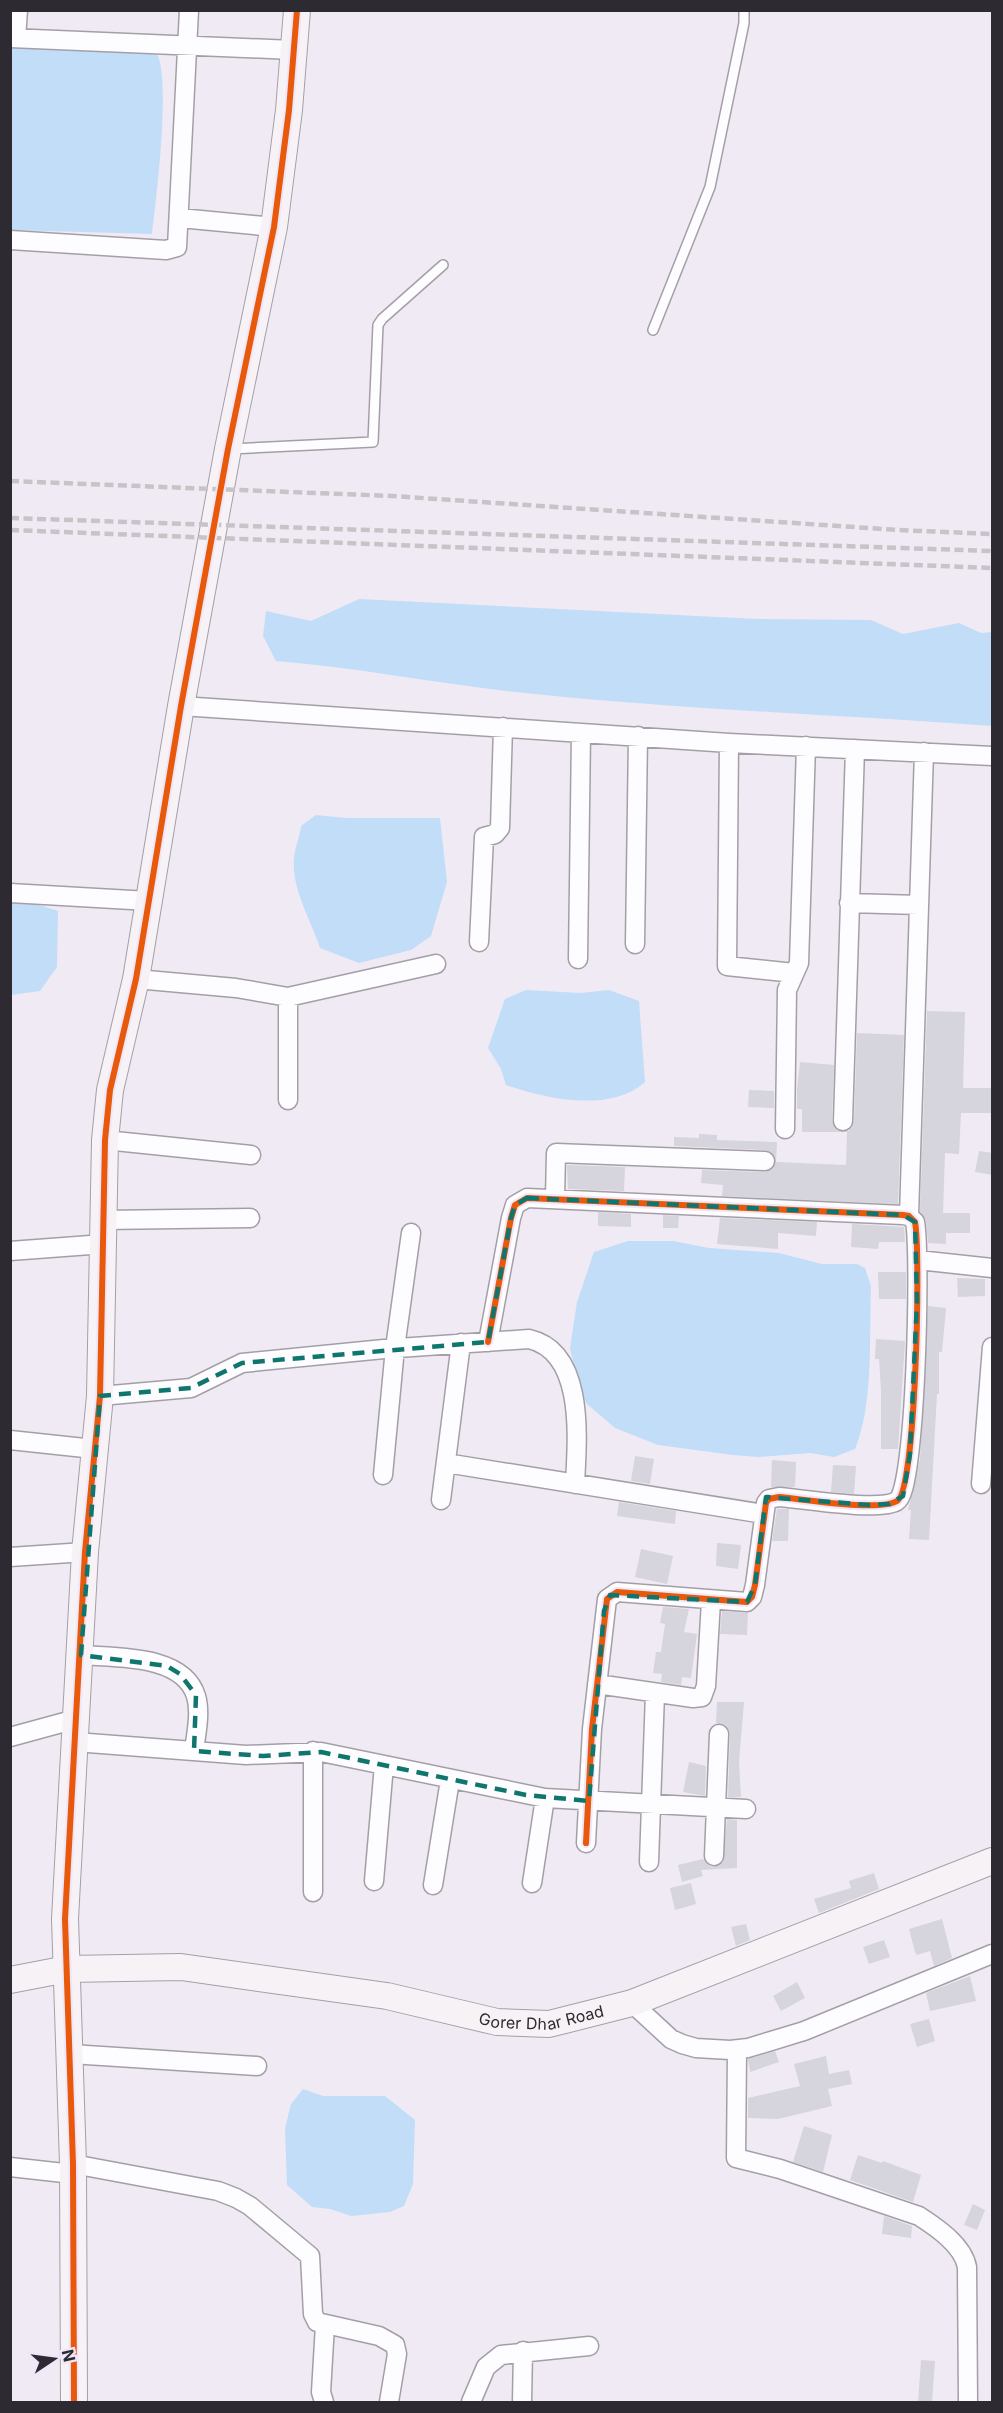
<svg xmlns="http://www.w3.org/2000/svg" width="1003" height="2413" viewBox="0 0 1003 2413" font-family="Inter,sans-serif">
<rect width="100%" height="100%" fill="#f0eaf5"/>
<!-- water -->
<path fill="#c2ddf8" d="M11,48L157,54C171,79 156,201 152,234L11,230Z
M359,599L757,619L871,620L903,634L959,623L981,633L992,632V726C830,714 668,709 506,691C429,682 353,667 276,661L263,636L266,611L311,621Z
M316,815L346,818H440L447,882L431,936L411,950L359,963L320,948C311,920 291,888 294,858C295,847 300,836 301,826Z
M10,901H27L58,911L57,967L40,991L11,995Z
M526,990L580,993L609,990L639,1001L645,1082C611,1113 546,1099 506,1085L501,1069L488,1048L505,999Z
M628,1241H673L709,1248L779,1253L822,1264H857L865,1268L871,1286C869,1335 874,1404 855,1449L834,1457L810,1453L758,1457L733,1455L658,1445L615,1428L587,1404L579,1390L570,1348L577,1302L594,1252Z
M303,2089L323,2096H385L415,2120L413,2184L404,2206L390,2212L351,2216L330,2209L312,2207L287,2185L285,2128L291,2104Z"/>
<!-- building -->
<path fill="#d6d4dd" d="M927,1011L965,1012L963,1088H993V1113H961L959,1154L945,1153L943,1213H970V1233H946V1244L928,1243L926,1221L920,1211Z
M857,1033L904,1035L898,1204L722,1196L723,1185L701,1183L702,1170L765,1172L774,1167L775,1156L765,1150L674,1146V1137L699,1138V1134L717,1135V1140L777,1142L776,1162L846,1165L847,1132H802V1109H797V1089L800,1062L834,1065L832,1121L838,1131H849L854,1121Z
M749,1090L774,1091V1108L748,1107Z
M979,1151L993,1153V1175L975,1172Z
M567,1165L625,1167L624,1191L568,1189Z
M598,1212L631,1214V1227L598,1226Z
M663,1215L679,1216L678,1228H663Z
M720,1218L817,1222L816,1236L778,1233V1249L717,1244Z
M852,1224L904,1227L905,1242H879L878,1249L851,1247Z
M878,1272H906V1299H879Z
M957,1278L985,1279V1296L958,1297Z
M928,1306L946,1308L942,1352H939V1394H937L929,1540L909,1539L911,1510H908L920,1459Z
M876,1339L905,1341L898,1449H881V1390L879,1359H875Z
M635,1456L654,1459L650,1484L631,1481Z
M772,1460L796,1462L795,1487H771Z
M833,1465L856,1466L854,1494L831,1492Z
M619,1502L676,1511L675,1524L617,1516Z
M777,1509H789L788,1541H772Z
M717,1543L741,1545L738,1569L716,1566Z
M641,1549L673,1556L667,1584L635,1577Z
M663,1607L689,1609L684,1632L697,1634L691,1678L682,1677L681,1685L661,1682L662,1674L653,1673L656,1652H661L665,1624L660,1623Z
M722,1611L748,1613L747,1635L720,1634Z
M717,1702H744L739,1762L741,1797H728L730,1734L725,1725L716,1723Z
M689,1762L706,1766L705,1796L683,1792Z
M727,1819L737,1820V1868L701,1870L703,1876L682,1882L678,1865L703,1859L708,1865L713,1867L723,1862Z
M874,1873L879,1889L819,1913L814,1899L851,1888L849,1881Z
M691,1883L696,1904L675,1910L670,1888Z
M942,1919L952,1958L934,1966L930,1951L917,1955L915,1952L909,1929Z
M746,1924L750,1940L736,1946L731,1927Z
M884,1940L890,1957L869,1964L863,1947Z
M970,1976L976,2001L930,2011L926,1993Z
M797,1982L805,1998L781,2011L773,1996Z
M929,2019L935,2041L917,2047L910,2024Z
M775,2051L779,2062L750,2072L748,2059Z
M826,2056L829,2074L849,2070L852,2084L828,2089L832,2106L778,2119L748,2118V2098L800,2086L794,2064Z
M804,2126L832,2135L823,2172L793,2162Z
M858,2155L882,2163L883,2161L921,2175L913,2202L850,2180Z
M973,2204L985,2210L977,2230L964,2225Z
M884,2216L912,2226L911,2238L882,2234Z
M921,2360L935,2361L932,2403H918Z"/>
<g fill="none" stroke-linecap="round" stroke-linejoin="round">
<defs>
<path id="lane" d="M653,330L710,187L744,23V10
M231,449L373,442L378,325L382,319L443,265"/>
<path id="street" d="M10,38L293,50
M16,38L18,10
M180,218L274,227
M10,240L166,250L177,247L189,10
M181,706L729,743L992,756
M729,743L727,966L794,973
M10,893L149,901
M849,903L919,905
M479,942L484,837L495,834L500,828L503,727
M635,944L638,736
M578,959L581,733
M136,979L236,988L288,997L436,964
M288,1100V997
M843,1121L855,749
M785,1129L787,990L799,963L806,746
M105,1140L251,1155
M555,1198L556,1153L765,1161
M909,1216L924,752
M103,1220L250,1218
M10,1251L104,1244
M918,1260L992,1268
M488,1342L511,1218L515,1205L527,1198L903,1215L909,1216L915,1222C921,1253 916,1491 897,1501C879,1512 803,1499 779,1497L769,1499L766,1503L755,1585L752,1597L747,1602L617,1592L607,1599L592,1729L586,1843
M100,1396L191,1388L242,1363L384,1349L529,1339C586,1352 577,1441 575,1484
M10,1440L94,1449
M446,1463L764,1514
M383,1475L395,1348L411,1233
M981,1484L992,1347
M441,1500L461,1343
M10,1557L85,1552
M81,1655C116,1658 183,1654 196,1696C201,1713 196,1734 194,1751
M597,1684L693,1698L702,1697L706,1686L711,1601
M10,1737L76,1719
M75,1742L246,1755L321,1752L545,1798L746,1809
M714,1856L719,1734
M649,1862L655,1693
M374,1881L384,1765
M532,1883L545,1798
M433,1885L450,1780
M313,1892V1751
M632,2003L671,2039L682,2044L696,2048L730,2050L748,2048L804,2031L992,1954
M737,2050L736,2158L780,2169L919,2216C936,2227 963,2245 967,2267L968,2402
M71,2054L257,2066
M73,2164L218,2191L236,2198L250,2206L310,2256L313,2314L317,2322L379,2336L395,2345L397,2354L389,2402
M10,2167L73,2174
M324,2402L321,2392L325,2325
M471,2402L486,2367L501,2355L589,2346
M522,2402L523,2351"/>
<g id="secondary">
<path id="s1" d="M10,1980L67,1969L181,1967L387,1996L497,2022L549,2024L632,2003L992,1861"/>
<path d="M74,2402L73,2164L65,1919L85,1552L100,1396L105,1140L110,1090L136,979L181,706L228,449L274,227L289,110L297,10"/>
</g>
</defs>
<!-- lane casing -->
<use href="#lane" stroke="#a49fa7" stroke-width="12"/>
<!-- street casing -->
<use href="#street" stroke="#a49fa7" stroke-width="21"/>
<!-- secondary casing -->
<use href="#secondary" stroke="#a49fa7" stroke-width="28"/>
<!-- lane -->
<use href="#lane" stroke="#fdfcfe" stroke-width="9"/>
<!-- street -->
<use href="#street" stroke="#fdfcfe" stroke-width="18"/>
<!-- secondary -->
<use href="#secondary" stroke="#f7f2f6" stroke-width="26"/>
<!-- rail -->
<path stroke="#c6c4c7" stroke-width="4.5" stroke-dasharray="9 4.5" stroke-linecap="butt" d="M10,481L392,496L898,530L992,534
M10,518L992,551
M10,530L992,568"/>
<defs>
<path id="cycleway" d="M488,1342L511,1218L515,1205L527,1198L903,1215L909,1216L915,1222C921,1253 916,1491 897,1501C879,1512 803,1499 779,1497L769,1499L766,1503L755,1585L752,1597L747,1602L617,1592L607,1599L592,1729L586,1843
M74,2402L73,2164L65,1919L85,1552L100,1396L105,1140L110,1090L136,979L181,706L228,449L274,227L289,110L297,10"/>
</defs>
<!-- cycleway casing -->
<use href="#cycleway" stroke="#f0e6f9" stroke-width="10"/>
<!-- cycleway -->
<use href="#cycleway" stroke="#e8590c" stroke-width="6"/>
</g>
<!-- marked area -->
<path fill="none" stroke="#0f766e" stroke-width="4.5" stroke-dasharray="12 8" stroke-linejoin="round" d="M527,1198L903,1215L915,1222L917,1301L910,1454L903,1496L889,1504L869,1505L766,1497L755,1585L747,1602L610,1595L604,1611L589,1801L526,1795L321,1752L263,1756L194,1751L196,1695L180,1674L167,1666L81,1655L100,1396L191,1388L242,1363L488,1342L511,1218L515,1205Z"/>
<g text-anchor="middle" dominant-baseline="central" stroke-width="4.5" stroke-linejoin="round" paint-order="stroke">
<!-- street labels -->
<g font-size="16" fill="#2e2a31" stroke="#f0e6f9">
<text stroke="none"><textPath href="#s1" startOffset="538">Gorer Dhar Road</textPath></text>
</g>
</g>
<!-- border -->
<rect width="1003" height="2413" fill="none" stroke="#2e2a31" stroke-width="24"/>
<!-- north arrow -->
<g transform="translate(54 2359) rotate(77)" stroke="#f0e6f9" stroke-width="4.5" paint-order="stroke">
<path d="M0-4.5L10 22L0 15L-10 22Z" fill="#2e2a31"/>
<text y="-9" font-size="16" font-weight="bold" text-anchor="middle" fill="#2e2a31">N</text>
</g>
</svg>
